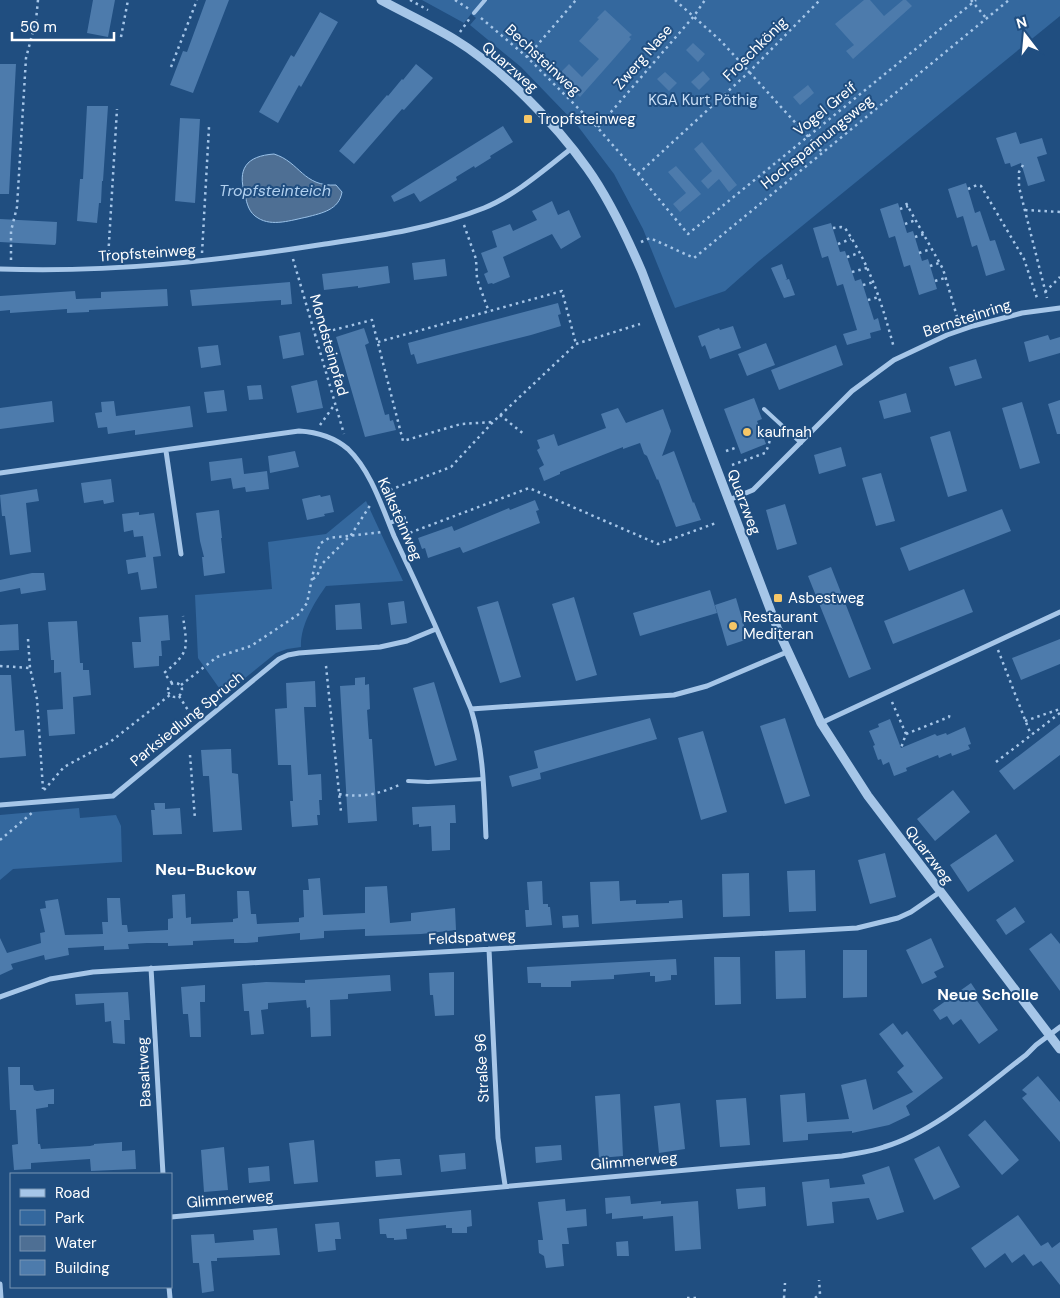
<svg xmlns="http://www.w3.org/2000/svg" width="1060" height="1298" viewBox="0 0 1060 1298" font-family="'DM Sans',sans-serif">
<rect width="100%" height="100%" fill="#204e80"/>
<!-- green -->
<path fill="#34689e" d="M422,0H1060V16L759,261L725,291L675,308L643,229L614,174L577,125L521,67L470,25L476,18L471,14L464,23Z
M366,501L403,581L326,586C314,603 300,626 301,647L287,649L276,653L224,695L198,658L195,595L272,589L268,542L326,534Z
M79,808L80,818L116,815L121,826L122,862L13,869L0,880V815Z"/>
<!-- water -->
<path fill="#4e6f94" stroke="#9ac2e9" d="M274,154C300,162 303,187 336,185L342,192C339,210 322,213 307,217C292,220 272,227 258,218C249,213 247,204 245,195C237,169 246,156 274,154Z"/>
<!-- building -->
<path fill="#4d7bac" d="M93,0H115L108,37L87,33Z
M206,0H229L193,93L170,85L183,51L187,52Z
M864,0H870L884,16L903,0H906L912,6L853,59L846,51L854,45L835,24Z
M605,10L632,35L629,37L631,39L611,62L580,97L558,75L569,64L582,77L599,59L579,41L599,19L597,18Z
M320,12L338,22L301,87L299,85L278,123L259,112L291,55L294,57Z
M693,43L705,54L698,62L686,50Z
M0,64H16L9,194H0Z
M416,64L433,78L404,110L402,109L354,164L339,151L387,95L388,96L402,79L403,80Z
M703,71L710,79L699,90L691,82Z
M665,72L677,83L669,91L657,79Z
M808,85L814,93L800,105L793,97Z
M87,106H108L103,181H102L101,203H99L97,223L77,221L80,179H83Z
M180,118L200,119L195,203L175,201Z
M503,126L513,142L490,156L491,158L475,168L474,166L456,177L457,180L420,202L414,193L394,202L391,196Z
M1016,132L1020,144L1042,138L1047,154L1037,157L1045,181L1028,186L1021,163L1011,167L1010,163L1005,164L996,138Z
M702,142L737,185L729,192L719,179L708,189L701,181L712,171L694,149Z
M676,166L701,194L680,212L673,204L686,193L668,172Z
M966,183L975,213L980,211L990,241L995,240L1005,270L986,276L977,245L972,247L963,216L957,218L948,189Z
M552,201L558,215L569,210L581,237L561,249L552,234L503,257L510,277L493,284L492,283L488,284L484,274L488,272L481,253L497,247L492,231L510,224L513,231L537,220L532,211Z
M898,203L907,233L913,231L922,261L928,259L937,289L919,295L910,265L904,267L895,236L889,238L880,209Z
M0,219L57,222L56,243L55,245L0,242Z
M831,223L840,252L845,251L855,281L861,279L874,320L878,318L881,330L870,333L871,338L847,345L843,334L857,330L843,284L837,286L828,256L822,258L813,228Z
M445,259L447,276L414,280L412,263Z
M782,264L787,279L785,280L789,279L795,295L784,298L771,268Z
M388,266L390,283L358,288V286L324,290L322,274Z
M290,282L292,304L281,305V300L192,306L190,290Z
M167,289L168,306L89,310V312L67,313V309L10,313V310L0,311V296L75,291L76,299L101,298V292Z
M558,303L561,314L558,315L561,326L531,335L417,364L414,354L411,355L408,343Z
M733,326L741,348L710,359L705,345L702,347L698,336L719,328L720,330Z
M364,328L369,343L365,345L385,415L389,414L390,421L393,420L396,430L365,437L336,337Z
M300,332L304,355L283,359L279,336Z
M1048,335L1050,340L1060,337V353L1029,362L1024,342Z
M766,343L775,365L747,376L738,354Z
M218,345L221,365L201,368L198,347Z
M836,345L843,365L779,390L771,370Z
M976,359L982,378L955,386L949,367Z
M317,380L323,408L297,413L291,386Z
M261,385L263,399L249,400L247,386Z
M224,390L227,411L207,413L204,392Z
M906,393L911,412L884,419L879,401Z
M754,398L762,419L757,421L766,444L741,454L724,409Z
M1060,400V434H1057L1048,404Z
M52,401L54,422L0,429V408Z
M114,401L116,416L190,406L193,427L135,435V430L108,434L107,427L98,428L95,413L102,412L101,402Z
M1022,402L1040,463L1020,469L1002,408Z
M618,408L626,423L663,409L671,431L662,456L674,451L693,503L694,502L701,520L676,527L658,479L657,480L647,456L644,454L640,443L623,449V447L560,472V474L544,481L539,468L544,465L537,450L540,448L537,440L554,434L558,446L606,428L601,414Z
M950,431L967,491L948,497L930,437Z
M841,447L846,466L819,474L814,455Z
M295,451L299,467L270,473L268,456Z
M242,458L244,474L267,471L269,489L246,492L245,487L233,489L231,478L211,481L209,462Z
M881,473L895,521L876,526L862,478Z
M111,479L114,502L104,504L103,500L84,503L81,483Z
M37,489L39,501L26,503L31,552L10,555L5,516H2L0,495Z
M320,495L321,497L330,495L334,512L324,514L325,516L307,520L302,499Z
M535,500L539,510L536,511L540,523L463,553L460,547L428,558L425,548L422,549L418,538L452,526L454,531L509,508L510,510Z
M785,504L797,544L777,550L766,510Z
M1002,509L1011,531L909,571L900,548Z
M219,510L222,538H221L225,573L204,576L202,557H204L200,541L196,513Z
M139,512V515L154,513L161,556L153,557L157,588L141,590L138,572L128,574L126,560L146,557L143,536L134,537L133,530L124,532L122,514Z
M831,567L871,669L849,678L808,576Z
M32,573H44L46,590L21,594L20,588L0,592V580Z
M964,589L973,612L893,644L884,621Z
M710,590L717,613L640,636L633,613Z
M574,597L597,675L576,681L552,604Z
M736,598L748,639L727,646L715,605Z
M404,601L407,623L391,625L388,603Z
M498,601L521,677L500,683L477,607Z
M360,603L362,629L336,630L335,605Z
M168,615L170,640L161,641L162,656H159V666L134,668L132,642H141L139,617Z
M77,621L80,663H83V670H89L91,695L73,697L75,734L49,736L47,710L63,709L61,672L54,673V660H51L48,622Z
M18,624L19,650L0,651V625Z
M1060,639V664L1021,680L1012,658Z
M0,675H11L15,731L24,730L26,756L0,758Z
M365,677V685L369,684L370,709L367,710L369,739H372L377,821L348,823L340,686L355,685V678Z
M315,681L316,707H304L308,775L321,774L322,800H319L320,815H317L318,825L292,827L290,801H293L291,765H278L275,709L287,708L286,683Z
M434,682L457,760L435,766L413,688Z
M650,718L657,739L540,773L541,779L512,787L509,776L538,768L534,751Z
M785,718L810,796L785,804L760,726Z
M890,719L901,748L935,734L937,736L946,733L947,735L965,727L971,744L968,745L970,749L952,756L951,753L939,758L938,755L906,768L907,771L894,776L889,762L883,765L881,759L878,760L873,746L875,745L869,731L879,727L878,724Z
M1060,724V755L1014,790L999,771Z
M703,731L727,812L701,820L678,738Z
M227,749H231L232,773L238,774L242,830L213,832L209,776H203L201,750Z
M953,790L970,812L935,841L917,819Z
M154,803H165V809L180,808L182,834L153,835L151,810H155Z
M455,805L456,823H450V850L432,851L431,826L419,827V824L413,825L412,807Z
M996,834L1014,861L968,892L950,865Z
M885,853L896,897L870,904L858,860Z
M815,870L816,911L789,912L787,871Z
M749,873L750,916L723,917L722,874Z
M320,878L323,915L365,913V887L387,886L390,923L411,921V913L455,908L456,930L421,934L365,936V929L324,931V938L300,940V933L258,937V942L246,943H234V939L193,941V945L168,946V943H147L128,944L129,949L104,950V946L68,948L69,955L45,960L44,955L11,964L13,969L0,975V938L7,953L41,943L40,933L45,932L40,909L46,908L45,901L58,899L65,935L103,934L102,922H108L107,898H120L122,925H127L128,932L168,930V919L173,918L172,895L185,894L186,918L191,917V924L233,922V919L238,918L237,891H249L251,914H256L257,924L299,922V918L304,917L303,890H309L308,879Z
M542,881L543,904H548V907H550L552,925L526,927L525,910H529L527,882Z
M619,881L620,901L636,900V904L669,903V901L682,900L683,918L592,924L590,882Z
M1015,907L1025,922L1006,935L996,920Z
M578,915L579,927L563,928L562,916Z
M1051,933L1060,944V991L1029,949Z
M931,938L944,967L934,972L937,977L922,984L906,950Z
M805,950L806,998L776,999L775,951Z
M843,950H867V997L843,998Z
M714,957H740L741,1004L715,1005Z
M676,959L677,975H671V980L655,982V976H650V972L614,975V979L571,981V987H541V983H528L527,967Z
M454,972V1015L435,1016L433,995H430L429,973Z
M390,975L391,991L348,994V999L330,1000L331,1036L311,1037L310,1007L307,1008L306,1000L268,1003V1009L261,1010L264,1034L251,1035L249,1011H244L242,984L266,982L305,983V980Z
M971,983L977,992L973,995L998,1030L979,1044L961,1019L953,1025L947,1016L940,1020L933,1010Z
M205,985V1002H200L201,1037H190L188,1014H183L181,987Z
M128,992L130,1020H124L125,1044L113,1043L111,1021L105,1022L104,1003L76,1005L75,994Z
M893,1023L902,1035L907,1031L943,1078L906,1106L910,1115L889,1125L852,1133V1131L808,1134V1140L783,1142L780,1095L805,1093L807,1122L849,1119L841,1085L866,1079L873,1110L913,1092L897,1072L904,1066L879,1034Z
M8,1067H20V1085H33L34,1090L37,1091L54,1089V1104H48V1107L36,1109L38,1144H40L41,1149L90,1146L94,1145V1144L122,1142V1151L135,1150L136,1169L91,1171L90,1159L31,1163V1169L14,1170L12,1145L18,1144L16,1110H10Z
M1038,1076L1060,1102V1142L1022,1098L1027,1094L1022,1090Z
M620,1094L623,1156L599,1158L595,1096Z
M746,1098L750,1145L720,1147L716,1100Z
M680,1103L685,1149L659,1153L654,1106Z
M985,1120L1019,1160L1002,1175L968,1135Z
M314,1140L318,1182L294,1184L289,1143Z
M561,1145L562,1160L536,1163L535,1147Z
M939,1146L960,1187L934,1200L914,1159Z
M224,1147L228,1190L204,1192L201,1150Z
M465,1153L466,1169L441,1172L439,1155Z
M395,1159H400L402,1175L376,1177L375,1161Z
M269,1166L270,1181L249,1183L248,1168Z
M889,1166L904,1212L877,1220L869,1198L832,1202L834,1223L807,1226L802,1182L829,1179L830,1188L865,1184L862,1175Z
M765,1187L766,1206L738,1209L736,1189Z
M630,1196L631,1204L661,1201V1204L698,1201L701,1249L675,1251L673,1216L643,1219V1216L612,1219V1213L606,1214L605,1198Z
M565,1199L566,1211L586,1209L587,1226L567,1228L569,1244H562L564,1266L546,1268L544,1256L539,1253L538,1240H543L538,1202Z
M471,1210L472,1226L467,1227V1233H452V1228H446V1225L406,1229L407,1239L394,1240V1238H387L386,1234H380L379,1219Z
M1018,1215L1041,1246L1048,1242L1052,1248L1060,1242V1285L1041,1261L1033,1266L1024,1254L1012,1263L1005,1253L985,1268L971,1248Z
M339,1222L341,1239H335L336,1250L318,1252L315,1224Z
M277,1228L280,1255L217,1258V1261H211L214,1291L202,1293L199,1263H193L191,1235L214,1234L215,1243L254,1240L253,1230Z
M628,1241L629,1256H617L616,1242Z"/>
<g fill="none" stroke-linecap="round" stroke-linejoin="round">
<!-- path -->
<path stroke="#a6c6e8" stroke-width="2.5" stroke-dasharray="2.5 4" stroke-linecap="butt" d="M410,0L428,10
M455,0L469,9
M675,0L721,41L822,152
M971,0L986,18
M481,18L527,57L597,127L638,174L688,234L976,0
M460,32L470,18
M121,37L128,0
M527,57L576,0
M171,67L197,0
M598,127L694,16L705,0
M1023,165L1019,172V187L1047,298
M638,174L749,72L820,0
M968,189L977,185L981,186L1024,259L1037,298
M906,203L943,269L958,320
M900,209L908,206
M1025,210L1060,212
M905,224L916,220
M464,225L476,259L477,279L489,312
M833,228L841,227L845,228C871,267 882,304 894,348
M915,237L924,234
M641,242L650,238L694,258L1009,0
M838,244L851,239
M202,253L209,127
M919,253L931,249
M847,257L859,253
M108,259L117,109
M293,259L344,434
M11,260V231L17,207L26,58L36,20L38,0
M930,266L939,263
M852,272L867,268
M935,281L945,278
M863,285L874,282
M1045,292L1060,277
M868,300L879,297
M314,335L372,320L403,441L461,424L492,422
M378,342L562,291L576,344
M500,415L525,435
M320,425L335,404
M726,451L738,447
M732,465L765,453C770,445 769,437 775,430
M384,492L451,467L493,422L576,344L640,324
M404,535L529,488L658,544L716,523
M313,579L317,576L322,564L351,535L371,504
M28,639L30,668L37,699L43,789
M998,650L1031,735
M0,666L30,668
M326,666L341,812
M172,683L164,673C191,651 187,648 183,616
M168 690a7 7 0 1 1 14 0a7 7 0 1 1-14 0Z
M181,685L217,657L251,646L299,614L307,603L318,549L321,543L329,538L383,532
M179,696L193,718
M892,702L906,734L901,748
M1025,721L1060,709
M906,734L949,717L950,712
M190,755L195,819
M996,762L1060,713
M44,790L64,767L110,742L170,695
M339,794C362,798 380,794 401,784
M0,840L33,812
M687,1298H697
M784,1298L785,1283
M815,1298L820,1294L819,1280"/>
<!-- service -->
<path stroke="#a6c6e8" stroke-width="4" d="M474,13L485,0
M764,409L801,443
M389,523L404,518
M408,781L428,782L483,779"/>
<!-- minor -->
<path stroke="#a6c6e8" stroke-width="5" d="M0,269C110,273 217,261 325,244C378,236 434,228 484,208C516,195 545,169 572,148
M166,451L181,554
M0,473L299,431C317,432 334,437 348,449C371,471 382,507 394,536C421,593 447,651 471,709C484,751 484,794 486,837
M729,500L753,490L852,391L894,360L947,335L973,326L1022,313L1060,308
M471,709L674,695L707,686L787,652
M821,723L1060,612
M0,805L113,796L279,659L288,655L299,653L380,647L407,641L436,629
M489,949L498,1138L505,1185
M151,968L163,1174
M0,997L50,979L93,972L857,928L898,918L911,912L940,892
M171,1217L842,1156C856,1153 871,1152 884,1147C935,1132 984,1087 1026,1055L1036,1045L1060,1027
M0,1284L1,1298
M169,1287L170,1298"/>
<!-- tertiary -->
<path stroke="#a6c6e8" stroke-width="9" d="M381,0C405,13 431,25 454,39C500,67 556,124 587,168C610,200 627,237 642,272L778,630L821,723L868,796L1060,1049"/>
</g>
<!-- markers -->
<g fill="#f5c667" stroke="#204e80" stroke-width="2">
<rect x="523" y="114" width="10" height="10" rx="2.5"/>
<circle cx="747" cy="432" r="5"/>
<rect x="773" y="593" width="10" height="10" rx="2.5"/>
<circle cx="733" cy="626" r="5"/>
</g>
<g text-anchor="middle" dominant-baseline="central" stroke-width="4" stroke-linejoin="round" paint-order="stroke">
<!-- street labels -->
<g font-size="15" fill="#fff" stroke="#204e80">
<text transform="translate(755 49) rotate(-45)">Froschkönig</text>
<text transform="translate(643 57) rotate(-49)">Zwerg Nase</text>
<text transform="translate(543 60) rotate(43)">Bechsteinweg</text>
<text transform="translate(510 67) rotate(41)">Quarzweg</text>
<text transform="translate(825 109) rotate(-39)">Vogel Greif</text>
<text transform="translate(817 142) rotate(-39)">Hochspannungsweg</text>
<text transform="translate(147 253) rotate(-4)">Tropfsteinweg</text>
<text transform="translate(967 318) rotate(-18)">Bernsteinring</text>
<text transform="translate(329 345) rotate(74)">Mondsteinpfad</text>
<text transform="translate(744 502) rotate(69)">Quarzweg</text>
<text transform="translate(400 519) rotate(66)">Kalksteinweg</text>
<text transform="translate(187 719) rotate(-39)">Parksiedlung Spruch</text>
<text transform="translate(929 855) rotate(53)">Quarzweg</text>
<text transform="translate(472 937) rotate(-3)">Feldspatweg</text>
<text transform="translate(482 1068) rotate(-93)">Straße 96</text>
<text transform="translate(144 1072) rotate(-93)">Basaltweg</text>
<text transform="translate(634 1161) rotate(-5)">Glimmerweg</text>
<text transform="translate(230 1199) rotate(-5)">Glimmerweg</text>
</g>
<!-- park labels -->
<g font-size="15" fill="#cadff6" stroke="#204e80">
<text x="703" y="100">KGA Kurt Pöthig</text>
</g>
<!-- poi labels -->
<g font-size="15" fill="#fff" stroke="#204e80" text-anchor="start">
<text x="538" y="119">Tropfsteinweg</text>
<text x="757" y="432">kaufnah</text>
<text x="788" y="598">Asbestweg</text>
<text x="743" y="617">Restaurant<tspan x="743" dy="17">Mediteran</tspan></text>
</g>
<!-- water labels -->
<g font-size="16" font-style="italic" fill="#b1d0ef" stroke="#204e80">
<text x="275" y="190">Tropfsteinteich</text>
</g>
<!-- neighbourhood labels -->
<g font-size="16" font-weight="bold" fill="#fff" stroke="#204e80">
<text x="206" y="869">Neu-Buckow</text>
<text x="988" y="994">Neue Scholle</text>
</g>
</g>
<!-- legend -->
<rect x="10" y="1173" width="162" height="115" fill="#204e80" stroke="#7995b3"/>
<rect x="20" y="1189" width="25" height="8" fill="#a6c6e8" stroke="#7995b3"/>
<text x="55" y="1198" font-size="15" fill="#ffffff">Road</text>
<rect x="20" y="1210" width="25" height="15" fill="#34689e" stroke="#7995b3"/>
<text x="55" y="1223" font-size="15" fill="#ffffff">Park</text>
<rect x="20" y="1236" width="25" height="15" fill="#4e6f94" stroke="#7995b3"/>
<text x="55" y="1248" font-size="15" fill="#ffffff">Water</text>
<rect x="20" y="1260" width="25" height="15" fill="#4d7bac" stroke="#7995b3"/>
<text x="55" y="1273" font-size="15" fill="#ffffff">Building</text>
<!-- north arrow -->
<g transform="translate(1025 35) rotate(344)" stroke="#204e80" stroke-width="4" paint-order="stroke">
<path d="M0-4L9 19L0 12L-9 19Z" fill="#ffffff"/>
<text y="-8" font-size="14" font-weight="bold" text-anchor="middle" fill="#ffffff">N</text>
</g>
<!-- scale -->
<path d="M12 32v8h102v-8" fill="none" stroke="#ffffff" stroke-width="2.5"/>
<text x="20" y="32" font-size="15" fill="#ffffff" stroke="#204e80" stroke-width="4" paint-order="stroke">50 m</text>
</svg>
